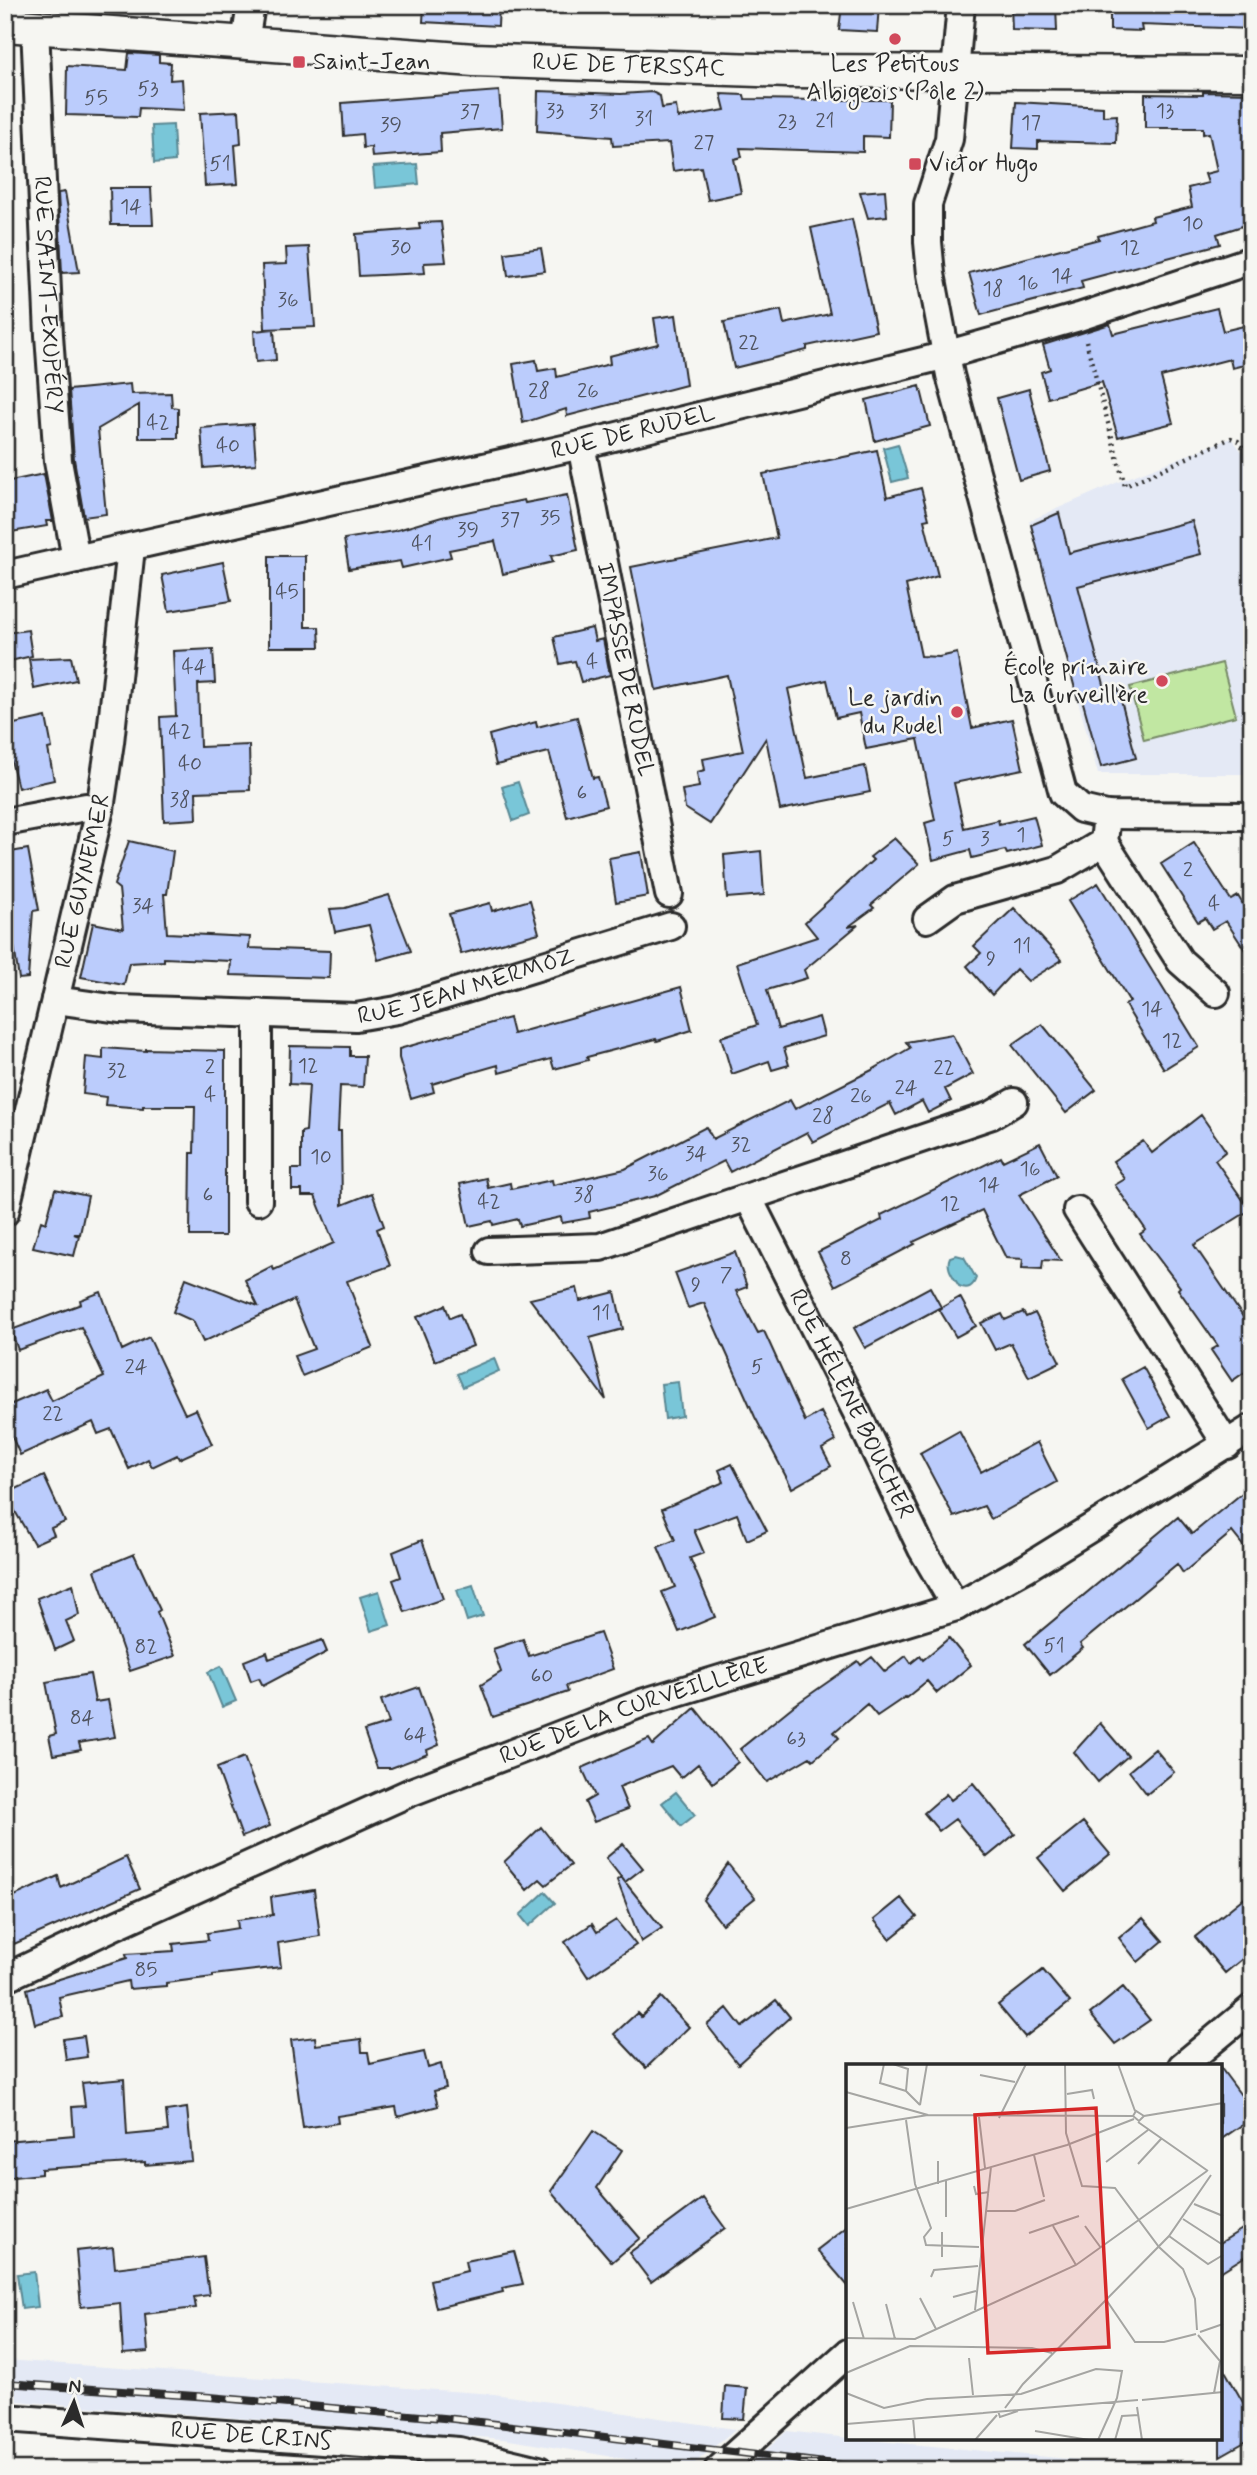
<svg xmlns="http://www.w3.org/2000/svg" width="1257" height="2475" viewBox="0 0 1257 2475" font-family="Mynerve,sans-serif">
<rect width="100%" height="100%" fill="#f6f6f2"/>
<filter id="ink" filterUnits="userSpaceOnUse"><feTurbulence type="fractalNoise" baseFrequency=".0143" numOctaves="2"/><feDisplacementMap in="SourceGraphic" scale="14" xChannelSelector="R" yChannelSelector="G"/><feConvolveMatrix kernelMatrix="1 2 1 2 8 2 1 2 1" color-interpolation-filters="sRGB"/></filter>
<g filter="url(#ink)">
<!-- built -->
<path fill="#e4e9f5" d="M1231,438L1252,464V774H1098L1029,521L1125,479Z
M5,2360L494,2394L735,2429L688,2469L503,2439L5,2400Z
M787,2431L848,2438L1185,2470H744Z"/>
<!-- green -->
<path fill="#c1e7a2" stroke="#768966" stroke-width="2" d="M1222,663L1236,716L1144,740L1130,687Z"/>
<!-- water -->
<path fill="#79c6d8" stroke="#5a8893" stroke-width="2" d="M173,125L175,161L154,163L152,126Z
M417,164L419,184L375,188L373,167Z
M898,444L908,478L892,482L883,448Z
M518,782L529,815L513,821L502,787Z
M956,1255L964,1257L976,1278C973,1287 968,1290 959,1286C954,1277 945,1268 950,1257Z
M494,1358L499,1371L463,1387L457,1374Z
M678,1382L682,1416L665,1419L661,1384Z
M473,1585L483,1616L467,1621L457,1590Z
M379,1591L390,1625L371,1631L360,1597Z
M221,1666L236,1701L222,1707L208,1672Z
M676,1792L695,1815L681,1826L662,1803Z
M545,1892L555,1903L529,1926L520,1915Z
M34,2272L38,2307L22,2309L17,2274Z"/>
<!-- building -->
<path fill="#bbccfc" stroke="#2b2b2b" stroke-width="2" d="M424,5H499L498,26L423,22Z
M842,5H879L877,32L839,30Z
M1011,5H1056L1057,31L1012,30Z
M1110,5H1252V29L1141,25L1142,31L1110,30Z
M129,53L159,55V62L171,63L170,80L182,79L184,110L139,108L138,117L66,115L67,66L127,70Z
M499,91L502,128L440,133L441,152L372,157L371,147L363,148L362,134L344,136L342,103Z
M538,91L621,94L652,92L660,96L662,108L676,106L678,118L725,110L721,94L744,95L745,99L818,100V95H836V100H890L889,137L863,136V152L740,148L742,157L734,159L741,193L708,200L701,167L673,171L669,143L613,146L612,137L537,131Z
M1203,92L1252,93V223L1217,234L1220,244L1081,281L1083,288L981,315L969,273L1099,239L1098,236L1153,221L1152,217L1192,207L1188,188L1208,183L1205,174L1217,171L1209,133L1203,134V128H1145V94L1203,95Z
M1016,102L1103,107V116L1117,115L1116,143L1038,141V149L1013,148Z
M239,111L241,144L235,145L238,184L205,186L200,113Z
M110,188H151L153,225H111Z
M885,190L887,216L868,218L860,192Z
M65,192L79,272L62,273L58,193Z
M852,219L876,331L807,346V350L734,368L724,322L781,310L784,324L830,314L811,228Z
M441,222L446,262L424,263L425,273L359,276L356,234L420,229L419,223Z
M309,247L315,327L265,329L262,265L287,264L286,248Z
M541,248L545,271L508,276L505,253Z
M1217,308L1223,331L1252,324V363L1232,368L1230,359L1161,377L1173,423L1118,437L1102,382L1048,398L1041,372L1050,369L1043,345L1110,324L1113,334Z
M676,315L686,385L567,416L566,409L523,423L513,364L536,360L538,371L556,368L557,377L610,364L609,356L658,344L654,318Z
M274,329L276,360L256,362L254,331Z
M130,384L131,394L171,393L172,407L178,408V438H139V405L98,429L106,514L84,517L74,459L69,390Z
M920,386L930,426L875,441L866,400Z
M1029,389L1050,471L1019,480L997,398Z
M253,424L256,464L204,468L201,428Z
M877,450L887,497L921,488L929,519L924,520L938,576L906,585L921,656L939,657L957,653L972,728L1012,719L1023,769L954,783L964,828L998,820L999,824L1034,816L1042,845L1007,854L1005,850L972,858L970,850L933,860L925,823L935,820L918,739L866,749L859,713L836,718L827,680L788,689L807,778L865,766L870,792L780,810L766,738L710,824L685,808L682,790L699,787L697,772L705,770L703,759L743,751L727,675L656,690L631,567L777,538L763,474Z
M44,474L53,521H46L47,526L5,533V482Z
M567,495L578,550L551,556L553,562L503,574L495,541L449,550L451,557L402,568L400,561L349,569L344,539L394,531L442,517L524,500L525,503Z
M1059,513L1069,553L1192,521L1201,554L1078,586L1106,692L1118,689L1136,758L1101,767L1082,699L1078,700L1031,525Z
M269,556H305V627H319L320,647H269Z
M223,562L231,601L169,611L162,575Z
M592,628L595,641L603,639L610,675L581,682L575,661L560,664L554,637Z
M28,630L32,656L10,661L5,633Z
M213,649L215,683L198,684L200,747L249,745L250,790L196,792L197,819L164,821L160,717L176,716L173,651Z
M71,657L76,680L34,689L29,659Z
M46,717L52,748L48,749L54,780L18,788L5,736V726Z
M577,717L593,778L598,777L606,806L567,817L549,752L496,765L489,735L536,722L537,727Z
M894,838L919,864L871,905L874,908L848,927L858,925L804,970L807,978L767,990L778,1029L819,1017L824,1036L784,1048L789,1065L772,1070L769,1061L732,1074L721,1037L757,1025L737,963L817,937L805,922L873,860L870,857Z
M129,841L173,851L167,894H164L167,933L250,937L249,948L330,951L329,978L230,975L231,961L164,958V961L129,963L124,985L81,977L93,923L123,929L119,889L114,885Z
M1194,843L1231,900L1238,896L1252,919V961L1226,921L1212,929L1205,918L1198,922L1161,864Z
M28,849L39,910L33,911L28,978L19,979L5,888V853Z
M761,851L764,895L727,898L724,855Z
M641,852L648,896L616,902L609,858Z
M1098,883L1199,1047L1164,1069L1125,1005L1130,1002L1068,901Z
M389,895L411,951L378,960L369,925L335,932L330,909L345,908Z
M530,900L539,933L461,954L449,914L490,903L492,911Z
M1014,908L1062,960L1028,981L1016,969L992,995L967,966L981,953L974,946Z
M681,987L692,1030L657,1041L656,1039L587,1057L588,1060L554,1069L551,1059L499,1073L498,1065L432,1084L434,1092L411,1099L399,1058V1049L509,1018L513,1034Z
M1042,1024L1096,1090L1066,1113L1012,1045Z
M952,1034L973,1074L945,1089L951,1101L928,1113L922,1101L896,1115L890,1103L813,1142L807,1132L730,1172L724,1161L655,1196L589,1212L590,1218L562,1223L561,1217L520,1226L518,1219L493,1225L492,1221L469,1226L460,1184L486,1178L488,1188L510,1183L511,1189L552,1180L553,1185L625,1169L706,1127L713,1139L790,1100L795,1109L872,1070L910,1048L906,1042Z
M290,1046L350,1047V1056H365L363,1087L340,1086L338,1131H341L342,1205L372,1193L384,1226L377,1229L390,1266L347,1281L373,1347L302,1376L294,1356L314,1349L294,1300L203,1342L193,1321L173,1312L186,1278L258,1306L245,1280L272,1266L274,1270L334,1243L315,1196H302V1190H292V1169H301V1132L306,1131L309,1085L289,1084Z
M103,1048L146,1051V1049L225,1051V1236H190L191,1153H194L195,1106H143V1108L105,1105L106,1097L83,1094L86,1057L103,1059Z
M1201,1115L1226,1151L1215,1160L1250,1210L1194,1245L1252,1330V1367L1232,1381L1211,1350L1218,1346L1178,1289L1180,1287L1140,1234L1146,1230L1115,1185L1125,1179L1113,1161L1143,1141L1152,1153Z
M1040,1143L1057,1176L1019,1195L1061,1261L1043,1260L1042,1269L1022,1268L1023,1259L1006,1258L982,1210L913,1242L915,1244L835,1286L818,1252L882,1220L881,1215L1001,1157L1003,1161Z
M55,1189L88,1196L80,1234H74L79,1236L74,1256L33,1247L41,1221L46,1223Z
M735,1252L747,1287L736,1291L758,1333L764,1331L805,1421L821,1412L836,1441L822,1449L831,1466L792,1488L755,1417L704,1303L688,1308L675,1273Z
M930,1287L941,1307L865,1348L854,1328Z
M577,1288L580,1301L615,1292L623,1329L590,1338L606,1400L530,1299Z
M101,1292L122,1350L149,1337L185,1414L196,1409L212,1444L179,1459L177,1455L152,1467L148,1459L129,1469L111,1429L98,1434L93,1422L20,1455L5,1421V1407L46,1389L52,1401L104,1377L81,1327L18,1350L11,1330L81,1304L80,1300Z
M960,1297L976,1326L956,1337L939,1309Z
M445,1305L450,1318L460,1314L473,1346L435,1361L417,1317Z
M1023,1312L1026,1317L1035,1313L1060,1362L1029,1377L1011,1343L995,1350L981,1323L1002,1314L1005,1320Z
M1143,1367L1170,1416L1149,1428L1122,1379Z
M959,1431L981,1472L1037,1442L1057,1482L991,1519L984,1506L954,1517L920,1453Z
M732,1464L767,1531L747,1540L737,1514L694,1530L704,1553L690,1558L715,1617L679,1632L662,1592L675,1587L658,1547L675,1540L662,1509L724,1482L719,1470Z
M44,1476L65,1522L51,1528L54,1535L34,1544L5,1494Z
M1252,1485V1557L1232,1532L1183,1573L1177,1564L1080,1644L1083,1648L1050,1675L1025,1644L1178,1517L1192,1534Z
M422,1540L443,1599L405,1612L393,1580L401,1577L393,1552Z
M134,1554L160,1610L157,1612L175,1656L130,1671L95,1570Z
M73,1584L79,1615L66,1621L74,1641L55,1650L37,1598Z
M600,1633L613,1669L566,1686L568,1692L493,1717L481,1685L501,1672L493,1649L523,1639L529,1656Z
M949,1638L971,1665L937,1693L927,1681L906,1698L905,1697L877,1716L867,1704L834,1732L839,1738L813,1760L810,1757L767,1782L740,1749L792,1707L858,1661L861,1665L872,1657L885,1672L906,1656L911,1663L920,1656L923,1660Z
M322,1640L327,1652L263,1686L259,1678L251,1681L244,1661L267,1652L269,1659Z
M90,1674L95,1702L108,1700L115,1737L79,1743L81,1750L53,1755L49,1736L56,1734L46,1682Z
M419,1687L439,1745L427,1750L428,1754L391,1768H377L364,1731L389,1723L381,1700Z
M695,1708L738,1762L713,1783L698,1764L681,1778L671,1766L619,1787L628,1809L594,1822L585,1802L595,1796L582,1768L649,1739L653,1745Z
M1100,1723L1128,1756L1098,1782L1074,1752Z
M1155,1749L1174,1772L1147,1794L1129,1771Z
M244,1757L270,1826L242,1837L217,1768Z
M973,1783L1015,1834L987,1857L955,1819L939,1831L924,1813L946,1794L951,1800Z
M1083,1822L1110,1854L1065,1891L1038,1858Z
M541,1827L571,1865L546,1885L540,1879L527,1890L504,1862Z
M623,1844L643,1868L625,1882L606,1858Z
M126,1857L140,1889L14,1944L10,1898L58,1876L61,1888Z
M728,1864L755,1898L722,1924L703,1900Z
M621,1877L662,1928L641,1942L617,1880Z
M314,1890L320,1936L278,1943L281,1967L213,1975V1977L166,1983V1986L129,1989L128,1981L59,1997L63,2017L35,2024L27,1989L127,1958L126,1954L174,1951L173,1944L208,1940L207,1933L238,1928L237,1920L273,1915L271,1897Z
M1252,1891V1951L1225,1973L1195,1937Z
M901,1898L917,1917L890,1939L874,1920Z
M1143,1918L1163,1941L1138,1962L1119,1938Z
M616,1920L636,1945L588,1977L565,1942L592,1924L597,1932Z
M1043,1970L1070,2002L1025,2037L998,2005Z
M1123,1987L1150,2020L1115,2044L1090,2014Z
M661,1997L689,2027L646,2068L614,2034L637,2013L641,2017Z
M776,2000L790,2017L738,2064L707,2025L727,2008L742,2027Z
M84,2036L87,2057L66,2060L63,2039Z
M315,2037L316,2045L361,2039L362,2052H368L370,2064L424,2052L428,2068L441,2064L446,2088L434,2091L438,2106L398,2117L396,2107L337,2116L338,2123L303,2128L291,2040Z
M1220,2067L1252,2110V2118L1220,2140Z
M124,2079L127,2135L168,2131L166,2111L187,2108L192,2161L145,2165V2162L41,2169V2174L5,2178V2141L74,2135L72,2107L85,2106L82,2083Z
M593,2131L622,2150L597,2188L640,2238L612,2262L551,2191Z
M703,2198L725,2228L651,2282L629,2253Z
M1252,2223V2252L1220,2272V2243Z
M848,2226V2286L817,2250Z
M113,2247L115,2268L204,2257L209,2295L194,2297L196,2308L145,2314L148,2352L123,2354L120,2303L81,2307L76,2251Z
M514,2251L523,2284L502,2288L503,2292L436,2308L430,2280L467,2271L465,2261Z
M1220,2362L1252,2418V2438L1220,2456Z
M725,2386L747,2388L744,2419L723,2418Z"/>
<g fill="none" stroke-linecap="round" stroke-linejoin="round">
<defs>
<g id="minor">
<path d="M961,5L949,139L928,204V242L931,274L950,375L1063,793L1081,809L1107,815L1252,816"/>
<path id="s1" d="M35,27L49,335L58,461L76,559"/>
<path d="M245,42L251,5"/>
<path id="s2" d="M581,445L669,894"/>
<path id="s3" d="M5,575L581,445L931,359L1079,317L1252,260"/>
<path d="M5,822L86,807L100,809"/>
<path d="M1104,842L1180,961L1216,993"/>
<path d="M927,919L955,899L1057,870L1104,842L1107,815"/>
<path id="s4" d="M55,1000L119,1009L356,1017L397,1010L671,926"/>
<path d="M258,1013V1201"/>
<path id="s5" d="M749,1199L856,1411L922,1549L956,1607"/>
<path d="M1077,1210L1227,1445"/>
<path id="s6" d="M5,1212L100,809L110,742L131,548"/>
<path d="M489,1251L600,1247L992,1115L1014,1102"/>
<path id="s7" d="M5,1978L114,1926L411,1792L645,1702L956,1607L1026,1568L1252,1428"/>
<path d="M1182,2066L1252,2008"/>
<path id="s8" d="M5,2418L459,2451L539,2470"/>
<path d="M718,2470L848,2353"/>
</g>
<g id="tertiary">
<path id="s9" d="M5,25L474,60L788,71L1252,73"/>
</g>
</defs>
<!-- minor casing -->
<use href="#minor" stroke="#2b2b2b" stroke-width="32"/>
<!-- tertiary casing -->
<use href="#tertiary" stroke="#2b2b2b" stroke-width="37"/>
<!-- path -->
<path stroke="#2b2b2b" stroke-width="4.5" stroke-dasharray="2 5" stroke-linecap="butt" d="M1086,341L1125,486L1231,438L1238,441L1252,459"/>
<!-- minor -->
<use href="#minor" stroke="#f6f6f2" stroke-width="26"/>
<!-- tertiary -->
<use href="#tertiary" stroke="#f6f6f2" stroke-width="32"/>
<defs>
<path id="rail" d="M5,2383L210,2397L454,2419L884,2470"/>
</defs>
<!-- rail casing -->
<use href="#rail" stroke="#2b2b2b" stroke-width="8"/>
<!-- rail -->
<use href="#rail" stroke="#f6f6f2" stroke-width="5" stroke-dasharray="16" stroke-linecap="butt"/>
</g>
</g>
<!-- markers -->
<g fill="#d1495b" stroke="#f6f6f2" stroke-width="2.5">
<circle cx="895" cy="39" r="7"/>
<rect x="292" y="55" width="14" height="14" rx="3.5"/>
<rect x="908" y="157" width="14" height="14" rx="3.5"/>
<circle cx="1162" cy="681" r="7"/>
<circle cx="957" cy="712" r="7"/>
</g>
<g text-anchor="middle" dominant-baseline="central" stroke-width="5" stroke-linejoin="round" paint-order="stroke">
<!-- number labels -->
<g font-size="21" fill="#4f535f">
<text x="148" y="89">53</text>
<text x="96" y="98">55</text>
<text x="555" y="111">33</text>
<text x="1165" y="111">13</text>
<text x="470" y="112">37</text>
<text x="598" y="112">31</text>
<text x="644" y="119">31</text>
<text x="825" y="121">21</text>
<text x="787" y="122">23</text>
<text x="1031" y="123">17</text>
<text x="391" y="125">39</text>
<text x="704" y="143">27</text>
<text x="220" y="164">51</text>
<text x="131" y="207">14</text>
<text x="1193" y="224">10</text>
<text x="401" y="248">30</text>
<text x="1130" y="248">12</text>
<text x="1062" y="276">14</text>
<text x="1028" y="283">16</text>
<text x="993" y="289">18</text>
<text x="288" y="300">36</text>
<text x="749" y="343">22</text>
<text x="539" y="391">28</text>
<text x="588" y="391">26</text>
<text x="158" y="423">42</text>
<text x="228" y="446">40</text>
<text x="550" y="518">35</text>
<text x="510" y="520">37</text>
<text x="468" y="530">39</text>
<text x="422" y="544">41</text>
<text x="287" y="592">45</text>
<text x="592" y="662">4</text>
<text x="194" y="667">44</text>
<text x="180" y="732">42</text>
<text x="190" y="764">40</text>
<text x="582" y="793">6</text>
<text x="180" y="800">38</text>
<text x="1021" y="835">1</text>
<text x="948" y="839">5</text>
<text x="985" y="839">3</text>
<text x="1188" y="870">2</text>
<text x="1214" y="904">4</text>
<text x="143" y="906">34</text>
<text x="1022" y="946">11</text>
<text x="991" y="959">9</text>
<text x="1152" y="1009">14</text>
<text x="1172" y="1041">12</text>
<text x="308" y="1066">12</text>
<text x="210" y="1067">2</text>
<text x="944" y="1068">22</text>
<text x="117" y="1071">32</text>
<text x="906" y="1088">24</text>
<text x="210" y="1095">4</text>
<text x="861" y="1096">26</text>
<text x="823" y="1116">28</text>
<text x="741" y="1145">32</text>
<text x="696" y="1154">34</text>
<text x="321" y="1157">10</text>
<text x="1030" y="1169">16</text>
<text x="658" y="1174">36</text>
<text x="989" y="1185">14</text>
<text x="208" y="1195">6</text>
<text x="584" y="1195">38</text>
<text x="489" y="1202">42</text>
<text x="950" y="1204">12</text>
<text x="846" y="1259">8</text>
<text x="726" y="1275">7</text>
<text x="696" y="1285">9</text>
<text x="601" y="1313">11</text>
<text x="136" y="1367">24</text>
<text x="757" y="1367">5</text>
<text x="53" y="1414">22</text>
<text x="1054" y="1646">51</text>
<text x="146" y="1647">82</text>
<text x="542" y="1676">60</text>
<text x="82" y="1718">84</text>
<text x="415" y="1735">64</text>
<text x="796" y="1739">63</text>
<text x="146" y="1970">85</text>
</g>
<!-- poi labels -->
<g font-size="24" fill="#2b2b2b" stroke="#f6f6f2" text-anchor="start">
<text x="313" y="62">Saint-Jean</text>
<text x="895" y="64" text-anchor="middle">Les Petitous<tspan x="895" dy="28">Albigeois (Pôle 2)</tspan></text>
<text x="929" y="164">Victor Hugo</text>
<text x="1148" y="667" text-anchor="end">École primaire<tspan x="1148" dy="28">La Curveillère</tspan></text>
<text x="943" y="698" text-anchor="end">Le jardin<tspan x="943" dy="28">du Rudel</tspan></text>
</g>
<!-- street labels -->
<g font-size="24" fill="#2b2b2b" stroke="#f6f6f2">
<text stroke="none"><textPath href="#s9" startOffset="625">RUE DE TERSSAC</textPath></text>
<text stroke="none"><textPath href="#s1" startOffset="268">RUE SAINT-EXUPÉRY</textPath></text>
<text stroke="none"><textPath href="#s3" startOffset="644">RUE DE RUDEL</textPath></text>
<text stroke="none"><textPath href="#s2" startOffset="229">IMPASSE DE RUDEL</textPath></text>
<text stroke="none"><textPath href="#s6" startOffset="340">RUE GUYNEMER</textPath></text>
<text stroke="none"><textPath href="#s4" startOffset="416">RUE JEAN MERMOZ</textPath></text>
<text stroke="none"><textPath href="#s5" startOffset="229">RUE HÉLÈNE BOUCHER</textPath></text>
<text stroke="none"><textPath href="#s7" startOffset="684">RUE DE LA CURVEILLÈRE</textPath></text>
<text stroke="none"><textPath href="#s8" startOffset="247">RUE DE CRINS</textPath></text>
</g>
</g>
<!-- overview -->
<g transform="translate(846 2064)">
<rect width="376" height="376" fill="#f6f6f2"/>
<path fill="none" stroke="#a5a5a2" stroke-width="2" d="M38,0L34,19L60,27M47,0L62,5L60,27L74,41M219,0L220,69L236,122L269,124L313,183L337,205L349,235L351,266M272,0L289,47M134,11L169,18M0,28L82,51M221,30L246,26L248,35M74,41L81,0M298,52L290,47L287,52L293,57L298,52L377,39M133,53L139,104M153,54L180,0M60,56L69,120L85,164L78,173L80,181L133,183M292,58L362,107M0,64L82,51L287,52M188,91L198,133M260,98L302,66M292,100L315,75M92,120V97M128,122L130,130L143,128M348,140L377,152M0,145L221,81L288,55M140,147H169L199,136M100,153V117M337,155L377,181M207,162L230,201M239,162L255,184M183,169L233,152M323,172L362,200L377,191M96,193V168M85,213L88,206L132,202M107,233L130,227M74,234L90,265M261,237L289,278H318L350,270M7,238L18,275M40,240L49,275M129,246L145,103M354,268L377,260M352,271L374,297L368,329M0,274L69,275L230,201L361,107M123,294L127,331M0,309L64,282L186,284L206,289M0,329L38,344L81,335L175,330L250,305L276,307L271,334L252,376M296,336L377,328M291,343L296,376M159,344L177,320L323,172L365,111M152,347L154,353L172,347M137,349L292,336M67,354L69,376M0,360L138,349M189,367L243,376M129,376L151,351M269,376L276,352L293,351"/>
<path fill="#d62828" fill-opacity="0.15" stroke="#d62828" stroke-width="3.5" d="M250,44L263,283L142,289L129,51Z"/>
<rect width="376" height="376" fill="none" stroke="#2b2b2b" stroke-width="3.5"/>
</g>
<!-- margin -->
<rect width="1257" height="2475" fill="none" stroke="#f6f6f2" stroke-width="28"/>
<rect x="14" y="14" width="1229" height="2447" fill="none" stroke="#2b2b2b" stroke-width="2.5" filter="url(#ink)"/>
<!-- north arrow -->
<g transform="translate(74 2402) rotate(3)" stroke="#f6f6f2" stroke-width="5" paint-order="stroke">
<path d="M0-5L12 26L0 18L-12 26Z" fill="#2b2b2b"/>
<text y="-10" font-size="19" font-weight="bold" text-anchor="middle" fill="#2b2b2b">N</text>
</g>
</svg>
